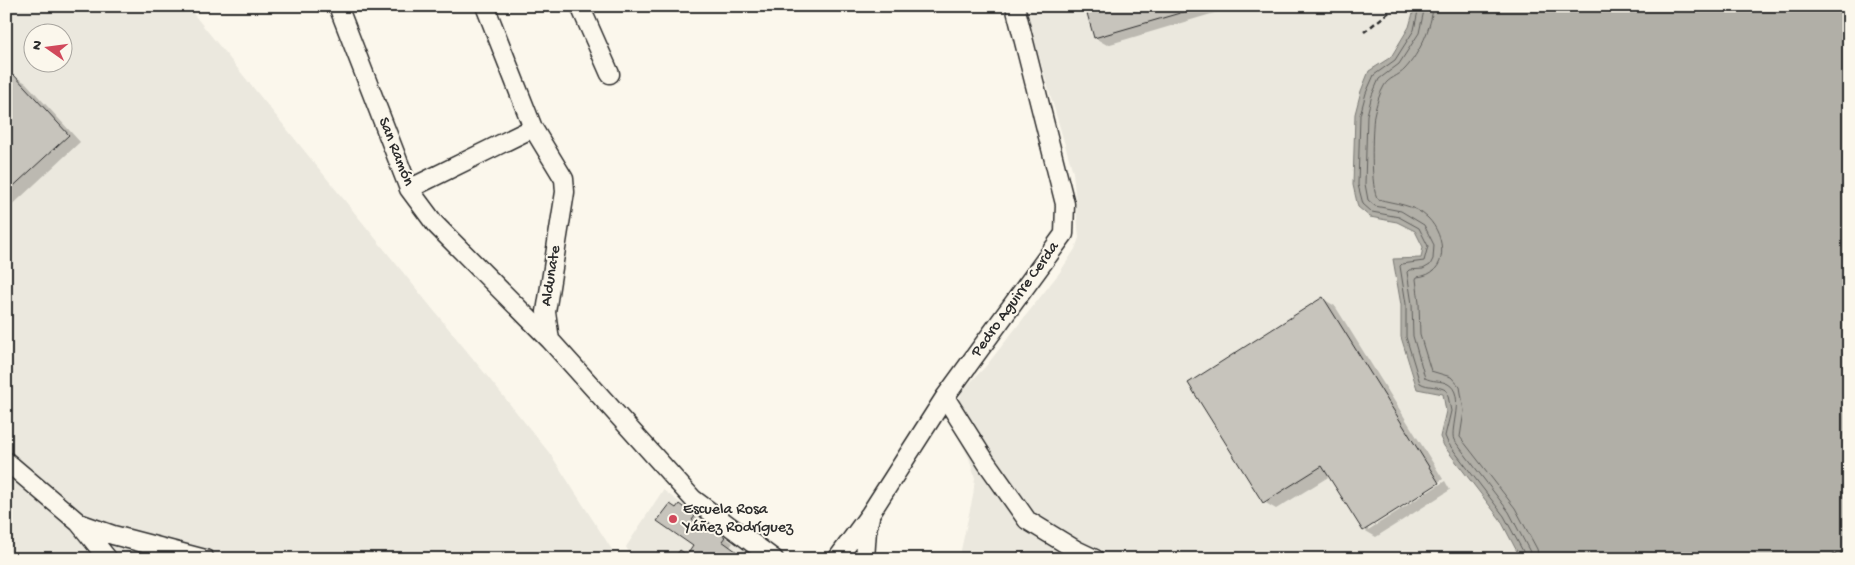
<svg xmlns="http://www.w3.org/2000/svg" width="1855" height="565" viewBox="0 0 1855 565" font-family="'Gochi Hand',sans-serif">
<rect width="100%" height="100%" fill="#fbf7ec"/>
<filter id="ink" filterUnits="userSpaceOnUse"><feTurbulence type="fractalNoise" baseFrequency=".02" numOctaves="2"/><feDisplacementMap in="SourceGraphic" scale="10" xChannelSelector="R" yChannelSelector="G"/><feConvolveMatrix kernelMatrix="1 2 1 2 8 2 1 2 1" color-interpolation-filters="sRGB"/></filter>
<g filter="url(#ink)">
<!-- built -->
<path fill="#ebe8de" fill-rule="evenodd" d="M6,6H187L551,455L618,559H6ZM32,32H62V62H32Z
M1024,6H1415L1409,27L1391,57L1369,71L1353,185L1358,207L1370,217L1397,222L1415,231L1423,247L1422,258L1393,259L1401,305V338L1416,389L1443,394L1446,411L1440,437L1444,446L1500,519L1521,559H959L973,496L975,478L969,458L951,423L962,391L986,366L1060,272L1075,249L1079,238L1073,172Z
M663,490L756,559H633L626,547Z"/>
<!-- water -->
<path fill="#b1afa7" stroke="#7b7a75" d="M1415,6H1849V559H1521L1500,519L1444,446L1440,437L1446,411L1443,394L1417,389L1401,337V305L1393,259L1421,258L1423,247L1415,231L1397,222L1370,217L1358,207L1353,185L1355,114L1361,91L1369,71L1391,57L1409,27Z"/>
<!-- shadow -->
<path fill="#0003" d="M1086,6H1238L1107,45L1095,38Z
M14,76L26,83L80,142L6,211V83Z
M1323,299L1335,306L1443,479L1368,527V530L1445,481L1450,490L1376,537L1364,530L1330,476L1276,509L1264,502L1189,383Z
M676,509L688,511L703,522L700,526L708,531L719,533L733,543L730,547L688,556L695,546Z"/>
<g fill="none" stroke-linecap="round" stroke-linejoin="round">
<!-- shore -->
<path stroke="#61605d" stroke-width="1" d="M1419,6L1414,30L1395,60L1374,75L1366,93L1360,115L1358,185L1363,204L1372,212L1399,217L1419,228L1428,246L1424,261L1402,264L1400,266L1406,304V337L1420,383C1428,388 1439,385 1447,391L1451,411L1445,436L1448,443L1504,516L1525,555V559
M1425,6L1419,33L1399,64L1379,79L1372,95L1367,115L1365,184L1368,200L1375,206L1401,211L1424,225L1434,245L1433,259L1430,265L1423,269L1409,270L1407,272L1412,304L1413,336L1425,378C1432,382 1441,380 1448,384C1466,394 1449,429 1454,440L1509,512L1530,552L1532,559
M1433,6C1432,27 1419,54 1405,69C1399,76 1388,78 1384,86C1379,94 1376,106 1374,115C1372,129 1370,191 1378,199C1395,204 1414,204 1428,218C1446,236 1450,274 1417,277L1416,279L1419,303L1420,335L1431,371L1451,377L1460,387L1464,411L1460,437L1515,508L1537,549L1539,559"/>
</g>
<!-- building -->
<path fill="#c7c4bc" stroke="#2b2b2b" d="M1085,6H1204L1094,38Z
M14,75L69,135L6,193V82Z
M1323,297L1439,483L1363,531L1322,466L1263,503L1188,383Z
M670,504L676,508L679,504L695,516L692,520L707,530L710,526L725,537L722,541L747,559H673L680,550L687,555L693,546L657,521Z"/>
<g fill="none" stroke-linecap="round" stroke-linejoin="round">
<defs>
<path id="minor" d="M338,6L409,189L435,224L550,340L693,499L774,559
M485,6L533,128L564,179L565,192L546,312L550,340
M580,6L610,74
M409,189L533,128
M945,397L986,462L1027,520L1076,550L1095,559
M6,461L79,523L108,559
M79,523L113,535L205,559
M837,559L870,514L945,397L1064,234L1065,204L1015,6
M865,559L867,530L870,517"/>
</defs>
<!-- minor casing -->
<use href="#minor" stroke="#2b2b2b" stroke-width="21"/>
<!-- path -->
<path stroke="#2b2b2b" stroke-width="2.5" stroke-dasharray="5 4" stroke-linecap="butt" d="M1364,32L1397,6
M1823,559L1849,550"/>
<!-- minor -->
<use href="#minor" stroke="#fbf7ec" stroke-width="18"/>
</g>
</g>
<!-- markers -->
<circle fill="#d1495b" stroke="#fbf7ec" stroke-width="2" cx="673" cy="519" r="5"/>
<g text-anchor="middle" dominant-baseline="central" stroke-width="4" stroke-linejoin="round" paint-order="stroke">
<!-- street labels -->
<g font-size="16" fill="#2b2b2b" stroke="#fbf7ec">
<text transform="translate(395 152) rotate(68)">San Ramón</text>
<text transform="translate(552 276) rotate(-81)">Aldunate</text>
<text transform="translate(1016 300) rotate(-54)">Pedro Aguirre Cerda</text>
</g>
<!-- poi labels -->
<g font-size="16" fill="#2b2b2b" stroke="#fbf7ec" text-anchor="start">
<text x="683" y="510">Escuela Rosa<tspan x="683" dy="18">Yáñez Rodríguez</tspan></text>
</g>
</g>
<!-- margin -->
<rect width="1855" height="565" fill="none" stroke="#fbf7ec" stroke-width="25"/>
<rect x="12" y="12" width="1830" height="540" fill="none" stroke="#2b2b2b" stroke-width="2" filter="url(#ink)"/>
<!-- north arrow -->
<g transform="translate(48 48) rotate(284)"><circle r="24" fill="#fbf7ec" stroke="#a8a59f"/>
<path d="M0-4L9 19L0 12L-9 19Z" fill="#d1495b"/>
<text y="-8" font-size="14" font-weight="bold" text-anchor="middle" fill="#2b2b2b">N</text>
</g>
</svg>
